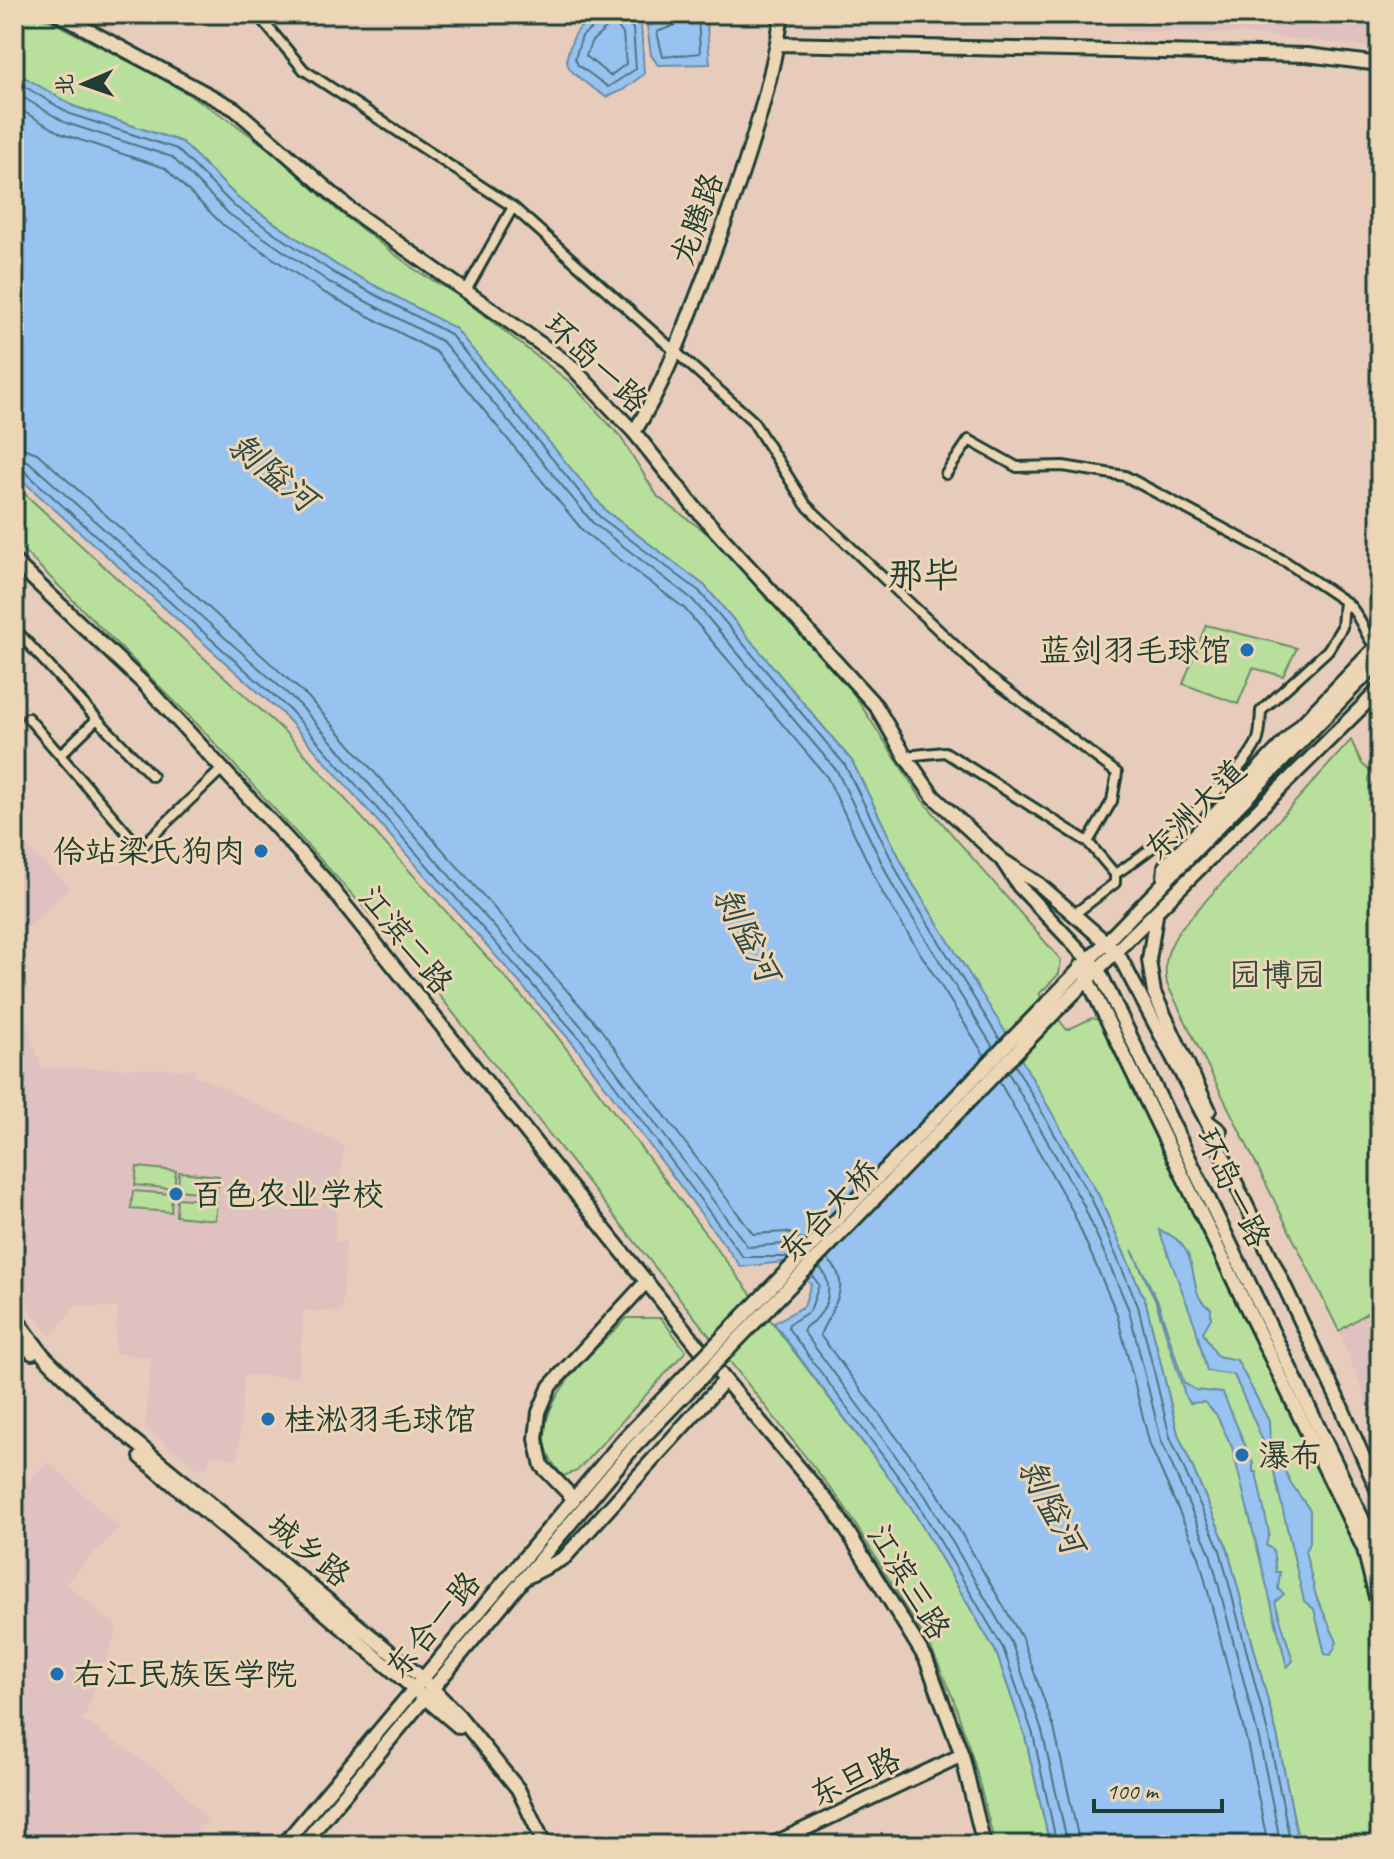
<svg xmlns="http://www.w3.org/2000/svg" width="1394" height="1859" viewBox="0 0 1394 1859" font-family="Caveat,'LXGW WenKai TC',sans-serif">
<rect width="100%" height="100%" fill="#e7ccbb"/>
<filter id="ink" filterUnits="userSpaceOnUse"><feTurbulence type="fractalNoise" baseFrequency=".0125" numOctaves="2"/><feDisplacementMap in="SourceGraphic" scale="16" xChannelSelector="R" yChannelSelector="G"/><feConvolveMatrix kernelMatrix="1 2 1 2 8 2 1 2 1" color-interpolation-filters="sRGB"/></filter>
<g filter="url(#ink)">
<!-- built -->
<path fill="#dfc1c0" d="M1121,14H1380V48L1250,34L1123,30Z
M14,835L70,887L14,942Z
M23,1015L42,1068L195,1069V1075L344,1146L334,1242H346L342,1312L304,1310L298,1378L244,1375L238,1459L211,1454L207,1467L199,1469L145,1429L151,1358L114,1353L118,1308L75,1306L50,1337L14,1289V1018Z
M1380,1304V1437L1339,1331Z
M48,1462L119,1527L66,1583L118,1628L83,1720L173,1781L207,1820L187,1845H14V1494Z"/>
<!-- green -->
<path fill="#b8e09c" stroke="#6c8e68" stroke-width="2" d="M14,14H37L165,80L231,121L274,153L337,210L414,269L459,296L571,383L620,436L658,497L712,537L853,693L923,801L1061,960L1059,974L1039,994L1067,1030L1092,1018L1105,1022L1356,1549L1380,1642V1845H1299L1277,1735L1227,1547L1178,1434L1146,1303L1099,1196L1002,1028L910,879L852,761L705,586L606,511L338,266L239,199L181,142L73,106L14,71Z
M14,484L286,733L553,1031L911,1507L996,1652L1025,1736L1050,1845H995L974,1762L953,1698L931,1648L843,1504L408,956L199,726L14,541Z
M1206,625L1297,648L1283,676L1253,668L1238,704L1183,684Z
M1351,740L1362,764L1380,780V1304L1339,1331L1167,984C1163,960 1168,947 1182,927Z
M137,1167L176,1171L174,1189L135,1185Z
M179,1172L219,1176L217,1194L178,1190Z
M133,1191L172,1194L171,1212L131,1209Z
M177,1198L217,1201L215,1220L176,1216Z
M627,1318H661L686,1351L577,1471L563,1476C509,1420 589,1357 627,1318Z"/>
<!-- water -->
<path fill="#98c3f1" stroke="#688da5" stroke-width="2" d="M627,14L641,24L644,74L623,90L606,97C595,89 578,79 570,69C564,60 568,53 571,44C580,17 601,14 627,14Z
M685,14H706L710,64L658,65L651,55L647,26Z
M14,71L73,106L182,142L239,199L338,266L455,328L606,511L705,586L852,761L910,879L1011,1041L1099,1196L1146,1303L1178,1434L1227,1547L1277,1735L1299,1845H1050L1025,1736L996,1652L911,1507L774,1323L804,1306L811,1284L783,1262L741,1267L575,1046L285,716L14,473Z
M1159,1230C1209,1247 1182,1296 1211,1308V1318L1203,1332L1217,1356L1237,1360L1269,1421L1270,1442L1292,1485L1310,1510V1542L1305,1551L1316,1596L1337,1642L1331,1655L1325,1654L1314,1609L1304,1601L1271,1459L1234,1375L1207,1371L1195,1325Z
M1132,1250L1158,1302L1184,1383L1196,1390L1223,1393L1253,1464V1472H1256L1269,1533L1266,1545L1273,1550L1276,1572H1280L1278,1589L1284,1594L1275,1602L1293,1661L1287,1667L1232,1447L1216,1414L1204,1402L1190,1403L1185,1395L1156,1302Z"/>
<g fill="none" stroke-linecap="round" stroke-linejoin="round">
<!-- shore -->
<path stroke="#4f7380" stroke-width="2" d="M602,14L600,22L582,36L575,58L578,65L608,87L636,69L633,29L625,14
M682,14L678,24L657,32L663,57L700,53L698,14
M611,24H616L623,34L626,64L610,76L586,56L591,42Z
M14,80L70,114L177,149L234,206L334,273L450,334L600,517L699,591L845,765L903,883L1000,1040
M14,92L66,123L172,157L229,214L329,282L443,342L593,523L692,599L837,771L894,888L993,1047
M14,106L62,134L165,168L222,224L323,292L436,352L584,532L684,608L827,777L883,894L985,1056
M14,445L37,453L308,697L599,1027L753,1234L787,1232L805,1241
M14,457L29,462L299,704L589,1035L748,1247L783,1244L797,1249
M14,467L23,470L291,711L582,1041L743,1257H790
M1015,1065L1092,1200L1138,1306L1170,1437L1220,1550L1269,1737L1291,1845
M1008,1072L1083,1204L1129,1310L1161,1440L1210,1553L1259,1739L1281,1845
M999,1081L1072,1210L1117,1314L1150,1445L1199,1557L1247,1742L1268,1845
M827,1259C856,1284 830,1310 820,1335L936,1490L1022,1638L1054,1728L1080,1845
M819,1267C833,1280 830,1304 817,1318C811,1324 806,1324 803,1331L926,1497L1012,1644L1042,1731L1068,1845
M812,1275L819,1285L810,1311L789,1324L788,1328L917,1502L1003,1648L1033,1734L1057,1845"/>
<defs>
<path id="street" d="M257,14L304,70L513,207L467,289
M513,207L752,420L806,505L985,674L1117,773L1112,801L1088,842L1115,874
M946,474L969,440L1017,467L1063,466L1125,476L1286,562L1344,601
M14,628L97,719L60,755
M28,718L140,848L222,769
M97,719L152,776
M905,756L945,752L1088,842
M1073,915L1115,883V874C1150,852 1240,779 1257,742C1261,733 1260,721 1261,711L1328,650L1342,627L1344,601C1360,611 1365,639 1380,653"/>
<path id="secondary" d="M58,14L235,109L351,210L569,364L634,432L695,508L876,706L905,756L933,796L1002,860
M778,44L1307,55L1380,64
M634,432C663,387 681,337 700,288C734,200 768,107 782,14
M14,561L144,684L324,879L725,1380L833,1508L926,1659L962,1755L984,1845
M1164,879L1165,866L1380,643
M1156,915L1149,960L1154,993L1209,1110
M1081,966L1364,1549L1380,1613
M14,1316L43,1355L106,1418L423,1679L459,1716L518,1789L545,1845
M14,1331L32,1353
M141,1457L459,1727
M1380,1496L1341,1406L1206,1120L1117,952L1039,884L1002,860L1019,886L1099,971L1375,1545L1380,1563
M574,1499L542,1466L536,1439L539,1412L550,1386L647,1281
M527,1577L564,1558L725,1380
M771,1845L962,1755"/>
<path id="primary" d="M1051,999L1380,660
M1060,1007L1380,689
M1206,1120L1220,1131L1217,1145
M283,1845L624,1439
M302,1845L633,1448"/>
</defs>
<!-- street casing -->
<use href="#street" stroke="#1f3d34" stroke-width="14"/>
<!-- secondary casing -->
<use href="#secondary" stroke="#1f3d34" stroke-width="18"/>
<!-- primary casing -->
<use href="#primary" stroke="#1f3d34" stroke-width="18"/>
<!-- street -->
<use href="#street" stroke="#edd6b6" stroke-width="8"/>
<!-- secondary -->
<use href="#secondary" stroke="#edd6b6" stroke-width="12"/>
<!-- primary -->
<use href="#primary" stroke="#edd6b6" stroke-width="12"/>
<defs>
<path id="primary-bridge" d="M624,1439L1051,999
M633,1448L1060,1007"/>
</defs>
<!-- primary-bridge casing -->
<use href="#primary-bridge" stroke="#1f3d34" stroke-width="18" stroke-linecap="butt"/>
<!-- primary-bridge -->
<use href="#primary-bridge" stroke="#edd6b6" stroke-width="12"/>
</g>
</g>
<!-- markers -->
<g fill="#1f6fb2" stroke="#edd6b6" stroke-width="3">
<circle cx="1247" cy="650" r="8"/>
<circle cx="261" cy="851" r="8"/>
<circle cx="176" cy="1194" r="8"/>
<circle cx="268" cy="1419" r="8"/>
<circle cx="1242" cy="1455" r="8"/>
<circle cx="57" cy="1674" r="8"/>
</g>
<g text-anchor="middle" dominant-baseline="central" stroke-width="6" stroke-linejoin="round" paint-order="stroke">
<!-- street labels -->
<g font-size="32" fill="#1f3d34" stroke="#edd6b6">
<text transform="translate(697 219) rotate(-70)">龙腾路</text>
<text transform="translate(596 363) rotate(43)">环岛一路</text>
<text transform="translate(1195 810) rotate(-45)">东洲大道</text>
<text transform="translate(406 940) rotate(51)">江滨二路</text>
<text transform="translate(1233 1188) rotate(64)">环岛一路</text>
<text transform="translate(829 1211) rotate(-46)">东合大桥</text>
<text transform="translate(309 1550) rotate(39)">城乡路</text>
<text transform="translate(909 1582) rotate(59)">江滨三路</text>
<text transform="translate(433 1625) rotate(-50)">东合一路</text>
<text transform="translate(855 1777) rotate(-25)">东旦路</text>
</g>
<!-- poi labels -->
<g font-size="32" fill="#1f3d34" stroke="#edd6b6" text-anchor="start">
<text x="1231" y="650" text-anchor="end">蓝剑羽毛球馆</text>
<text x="245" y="851" text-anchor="end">伶站梁氏狗肉</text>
<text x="192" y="1194">百色农业学校</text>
<text x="284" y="1419">桂淞羽毛球馆</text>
<text x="1258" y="1455">瀑布</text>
<text x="73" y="1674">右江民族医学院</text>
</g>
<!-- park labels -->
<g font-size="32" fill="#2e4d3e" stroke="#edd6b6">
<text x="1277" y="975">园博园</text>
</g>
<!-- water labels -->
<g font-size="34" font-style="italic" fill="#2b4a47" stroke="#edd6b6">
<text transform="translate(273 472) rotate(39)">剥隘河</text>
<text transform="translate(747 934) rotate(62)">剥隘河</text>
<text transform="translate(1052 1506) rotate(62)">剥隘河</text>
</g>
<!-- quarter labels -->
<g font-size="36" fill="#1f3d34" stroke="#edd6b6">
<text x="923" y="575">那毕</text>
</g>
</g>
<!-- margin -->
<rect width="1394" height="1859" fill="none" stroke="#edd6b6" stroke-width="48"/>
<rect x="24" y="24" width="1346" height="1811" fill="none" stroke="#1f3d34" stroke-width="3" filter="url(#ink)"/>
<!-- north arrow -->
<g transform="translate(84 84) rotate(268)" stroke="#edd6b6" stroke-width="6" paint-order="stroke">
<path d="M0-6L14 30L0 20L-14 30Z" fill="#1f3d34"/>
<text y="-12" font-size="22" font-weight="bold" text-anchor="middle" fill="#1f3d34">北</text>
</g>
<!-- scale -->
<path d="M1094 1799v12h128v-12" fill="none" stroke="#1f3d34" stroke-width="4"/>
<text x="1106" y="1799" font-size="24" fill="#1f3d34" stroke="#edd6b6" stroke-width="6" paint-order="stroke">100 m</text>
</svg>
